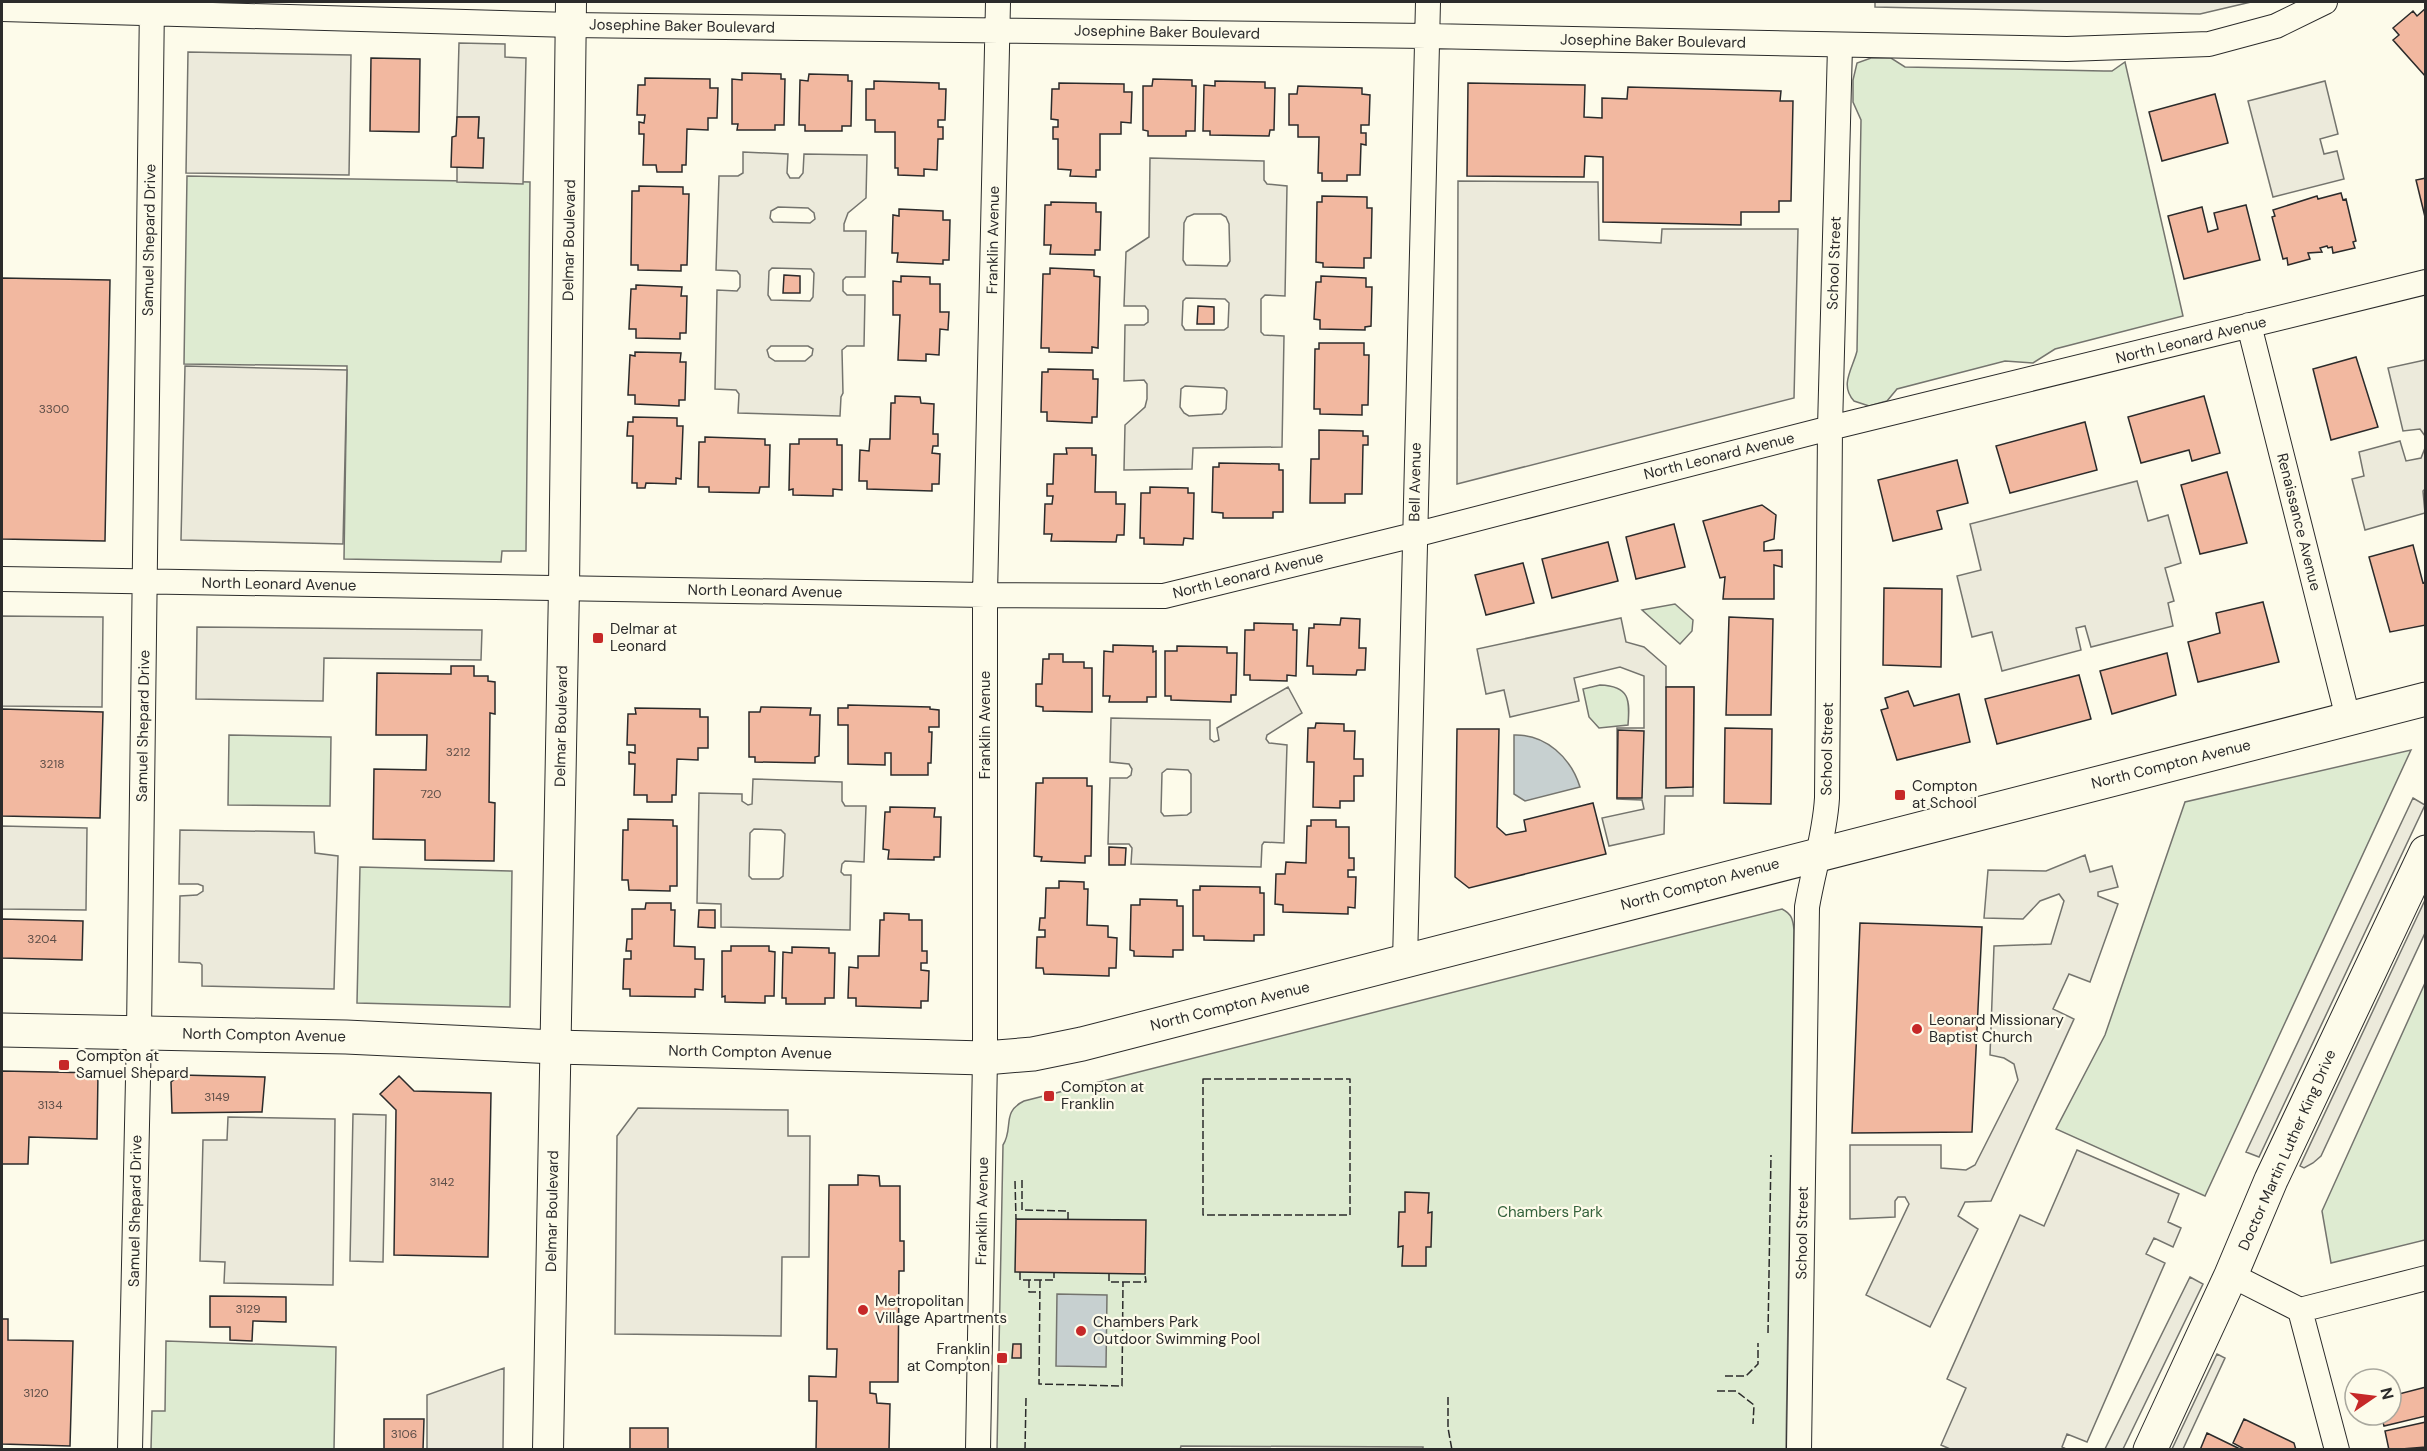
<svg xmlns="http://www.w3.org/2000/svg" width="2427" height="1451" viewBox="0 0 2427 1451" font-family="'DM Sans',sans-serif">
<rect width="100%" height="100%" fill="#fdfbea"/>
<!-- green -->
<path fill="#deebd1" stroke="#74746e" stroke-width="1.5" d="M1871,58H1891L1905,67L2104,71H2112L2125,62L2183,316L2055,349L2033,363L2005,361L1897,389L1887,401L1869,406L1854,401C1839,385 1853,368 1857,351L1861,120L1853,102V80L1857,63Z
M187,176L530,182L526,551H502L501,562L344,559L347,366L184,364Z
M1675,604L1693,620L1692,631L1680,644L1642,610Z
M1600,685C1630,686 1630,700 1628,725L1599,728L1589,717L1583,689Z
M229,735L331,737L330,806L228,805Z
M2411,750L2205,1196L2056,1129L2105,1035L2185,802Z
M360,867L512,871L510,1007L357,1003Z
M1782,909C1792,914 1793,920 1794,930L1786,1449L1423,1450V1447L1181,1446L1180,1450H997L1003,1145C1014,1128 1001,1112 1024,1101Z
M2425,983V1240L2331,1263L2322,1211Z
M166,1341L336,1347L334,1449H151L152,1411H165Z"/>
<!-- parking -->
<path fill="#eceadb" stroke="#74746e" stroke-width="1.5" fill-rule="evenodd" d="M1875,2H2251L2200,14L1875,7Z
M459,43L505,44V57L526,58L523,184L457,182V167L478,138L479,117H457Z
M188,52L351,55L349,175L186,173Z
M2325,81L2338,134L2320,139L2324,154L2337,151L2344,179L2273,197L2248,101Z
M743,152L788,154L787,173L790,178H799L803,173L804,154L867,155L866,198L848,213L844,224V231H866L865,277H846L843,280V291L847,295H865L864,346H847L842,350L843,393L841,397L840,416L738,413L739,394L736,390L715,389L717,290L737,291L740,287V275L737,271L716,270L719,176H738L743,173ZM778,207L808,208L814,213L815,219L810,223L773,222L770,218L771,211ZM772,268L811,269L814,273L813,297L810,301L771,300L768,295L769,271ZM771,346H808L813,349L812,355L805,361H775L769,357L767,350Z
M1150,158L1264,161V180L1267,184L1287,186L1285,296L1265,295L1261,299V332L1264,335L1284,336L1282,447L1193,448L1192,469L1124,470L1125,425L1145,407L1147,399V384L1144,380L1124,381L1125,325H1144L1148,322V310L1145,306H1124L1126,252L1149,237ZM1194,214H1221L1226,217L1229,224L1230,261L1227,266L1186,265L1183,260L1184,223L1187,217ZM1186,298L1225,299L1229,303L1228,327L1224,330H1185L1182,325L1183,301ZM1185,386L1224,388L1227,391L1226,409L1222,414L1189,416L1184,413L1180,407L1181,389Z
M1458,181L1598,182L1599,240L1661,243L1662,229H1798L1794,398L1457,484Z
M2425,360H2426L2425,436L2420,429L2403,431L2388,368Z
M185,366L347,370L343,544L181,540Z
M2400,441L2406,461L2421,458L2425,448V489L2423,491L2425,513L2365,530L2352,479L2364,476L2359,452Z
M2137,481L2148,521L2168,515L2181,563L2165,568L2174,601L2168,603L2173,626L2091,647L2085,626L2076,628L2081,650L2002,671L1992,632L1972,637L1957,576L1981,570L1970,524Z
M2,616L103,617L102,707L2,706Z
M1621,618L1626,642L1644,647L1666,666V687H1694L1693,796H1665L1664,834L1609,846L1602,818L1644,809L1642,800L1617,799V728H1644V676L1620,667L1574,678L1579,701L1510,717L1504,690L1486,694L1477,649Z
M197,627L482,630L481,660L324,658L323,701L196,699Z
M1288,687L1302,713L1267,735L1266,739L1269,743L1287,745L1284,843L1264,842L1262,845L1261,867L1131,864L1132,848L1129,844H1108L1110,778H1127L1131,775L1132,769L1129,764L1110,762L1111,718L1210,720V739L1214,742L1219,740L1217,728ZM1167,769L1188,770L1191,774V812L1187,815L1164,816L1161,812L1162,773Z
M753,779L842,782V801L845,806H866L864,862L845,861L842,864L841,872L844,875H851L850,930L721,927V904L697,903L699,793L742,794V801L748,805L752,804ZM754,829L781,830L785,834L783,876L779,879H752L749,876L750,833Z
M2413,798L2425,805L2259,1157L2246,1152Z
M2,826L87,828L86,910L2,909Z
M180,830L314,832L315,853L338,856L334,989L202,986V965L200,963L179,962L180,896L197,895L203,891V886L198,884H179Z
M2085,855L2090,872L2112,866L2118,887L2098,892V896L2118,904L2090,982L2069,974L2053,1009L2074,1019L1991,1201L1965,1202L1958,1216L1978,1229L1930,1327L1866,1295L1909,1204L1905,1197H1898L1895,1201V1217L1850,1219V1145H1941V1168L1966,1170L1975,1165L2018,1080L2014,1064L2004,1058L1990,1055L1994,946L2051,944L2064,901L2059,894L2040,901L2023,919L1984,918L1988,870L2046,871Z
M2425,900V933L2321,1156L2313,1163L2304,1168L2300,1166Z
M638,1108L788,1110V1136H810L809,1257H782L781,1336L615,1334L617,1136Z
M353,1114L386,1115L383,1262L350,1261Z
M228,1117L335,1119L333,1285L224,1283L225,1262L200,1261L203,1140H227Z
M2077,1150L2179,1194L2168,1222L2181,1228L2173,1247L2154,1238L2146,1254L2165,1263L2087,1442L2067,1434L2062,1447L2066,1449H1950L1941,1445L1966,1388L1947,1379L2020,1215L2044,1226Z
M2190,1277L2203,1284L2123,1449H2105Z
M2217,1354L2225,1358L2183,1449H2172Z
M504,1368L503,1449H427V1395Z"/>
<!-- water -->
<path fill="#c7d0d0" stroke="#74746e" stroke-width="1.5" d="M1514,735C1546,734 1571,758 1580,787L1525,801L1514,794Z
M1057,1294L1107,1295L1106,1367L1056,1366Z"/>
<!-- building -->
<path fill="#f2b8a0" stroke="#2b2b2b" stroke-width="1.5" d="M2426,8V77L2393,40L2399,35L2393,28L2413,11L2417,16Z
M371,58L420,59L419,132L370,131Z
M742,73L781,74V79H785L784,125H775V130H737L738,124H732V79L742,80Z
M809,74L848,75V81H852L851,126H842V131H805V125H799L800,80L808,81Z
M645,78L710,79V88H718L717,118H708V130L687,129L686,165H682V172H657L656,165H643L644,134H639V122L644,123L645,115H637L638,85H645Z
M1153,79L1192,80V86H1196L1195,131H1186V136H1148V131L1143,130V86H1152Z
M874,81L939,83V89H946L945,120H938V127H943V139H938L937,170L924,169V176L898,175V168H895V132H875V120H866V89H874Z
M1215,81L1265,82V88H1275L1274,130H1270L1269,136L1210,135V131H1203L1204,85L1215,86Z
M1059,83L1124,84V92H1132L1131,123L1121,122V134H1100V170H1096V177L1070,176L1071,170L1058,169V139H1053V127H1058V120L1051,119L1052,89H1059Z
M1468,83L1585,85L1584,117L1602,118V98L1627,99L1628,87L1781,91L1780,101H1793L1791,201H1779V212H1741V225L1603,222V157L1585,156L1584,177L1467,176Z
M1298,86L1362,88V94L1370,95L1369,125H1361V133H1366V145L1361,144L1360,175H1347V181H1322V173H1318L1319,137H1298V125H1289V94H1297Z
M2215,94L2228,143L2162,161L2149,112Z
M457,117H479L478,138H484L483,168L451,167L452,137L456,136Z
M2426,178V221L2416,180Z
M639,186L683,187V194H689L687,265H681V271L638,270V265H631L632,191H639Z
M2341,193L2343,200L2346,199L2356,241L2353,242L2355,248L2333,253L2332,247L2328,248L2327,246L2320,248L2322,252L2308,253L2310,259L2288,265L2287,258L2283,259L2272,217L2275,216L2273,210L2317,196L2318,199Z
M1322,196L1367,197V208H1372L1371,258H1364V268L1323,267V263L1316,262L1317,202H1322Z
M1051,202L1096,203V212H1101L1100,250H1095V255L1050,254L1051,245H1044L1045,205H1051Z
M2246,205L2260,260L2184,279L2168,216L2202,207L2208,232L2218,229L2214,213Z
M899,209L943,211V220H950L949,260H943V264L897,262L898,253H892L893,215L899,216Z
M1050,268L1094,270V276L1100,277L1098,348L1092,347V353L1049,352V348H1041L1043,274H1050Z
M784,275L800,276V293H783Z
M901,276L930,277V284H940V312H949L948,330L940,329L939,355L926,354V361L898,360L900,315H893V281L901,282Z
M1321,276L1366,278V287H1372L1371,326L1365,327V330L1320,329V320L1314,319L1316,282H1321Z
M2,278L110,280L105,541L2,539Z
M636,285L682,287L681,296H687L686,333H680V339L636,338V329H629L631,289H636Z
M1198,306L1214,307V324H1197Z
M1319,343H1364V355H1369L1368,405H1362V415L1320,414V409H1314L1315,349H1319Z
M635,352L681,353L680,362H686L685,400H679V406L635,404V395H628L630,355L635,356Z
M2356,357L2378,427L2331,440L2313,369Z
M1048,369L1093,370V379H1098L1097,417H1092V423L1047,421V412H1041L1042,372H1048Z
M895,396L920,397L921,403L934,404L933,434H938V446H933L932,453L940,454L939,484H932V491L867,489V481H859L860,450L869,451L870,439H890L891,403H895Z
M2204,396L2220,453L2192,461L2189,450L2141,463L2128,417Z
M633,417L677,418V426H683L681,479L676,478V484L646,483L645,488H637V483H632L633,436H627L628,422H633Z
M2085,422L2097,470L2010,493L1996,446Z
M1319,430L1363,431V436H1368V445H1363L1362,494H1345V503H1310L1311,459H1319Z
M705,437L765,439V445H770L769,487H760L759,493L709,492V487H698L699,442H705Z
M799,439H837V445H842V490L833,489V496L793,495V489L789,490L790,444H799Z
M1066,448H1092V455H1096L1095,492H1116V504H1125L1124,535H1117L1116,542L1051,541L1052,534H1044L1045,504H1052L1053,496H1047V484H1053L1054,454H1067Z
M1957,460L1968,503L1937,511L1942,529L1893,541L1878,480Z
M1219,463L1279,464V470H1283V512H1273V518H1223V513L1212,512L1213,467H1219Z
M2227,472L2247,543L2200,554L2181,485Z
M1150,487L1188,488V493H1194L1193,539L1184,538L1183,545L1144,544V538H1140L1141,493H1150Z
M1762,505L1776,515L1774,539L1764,542V551L1782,550V567L1774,565V599H1723L1725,577L1720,578L1703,521Z
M1674,524L1685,567L1636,579L1626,537Z
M1608,542L1618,581L1552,598L1542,559Z
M2413,545L2423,583L2426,582V625L2390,632L2369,557Z
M1523,563L1534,603L1486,615L1475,575Z
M1884,588L1942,589L1941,667L1883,665Z
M2263,602L2279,662L2198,682L2188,642L2220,633L2216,613Z
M1729,617L1773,619L1771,715H1726Z
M1341,618L1360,619L1359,648H1366L1365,670H1357L1356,675L1313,674V666H1307L1309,628H1314V624L1340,625Z
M1254,623L1293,624V630H1297L1296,676L1287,675V681L1250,680V675H1244L1245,630H1254Z
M1113,645L1153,646V652L1156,651V697H1147V702H1109L1110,696H1103L1104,651L1113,652Z
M1177,646L1227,647V653H1237L1236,695H1231V702L1171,700V696H1165V651H1177Z
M2167,653L2176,695L2112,714L2100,671Z
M1049,654H1063V662H1084V668H1092V712L1043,711V707L1036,706V684H1042L1043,659H1049Z
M451,666H474V676H488V681L495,682V714L490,713L489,802L495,803L494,861L425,860V840L373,839L374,769L426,770L427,735H376L377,673L451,674Z
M2079,675L2091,719L1997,744L1985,699Z
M1666,687H1694L1693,787L1666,788Z
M1908,691L1914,706L1959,694L1970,742L1897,760L1881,710L1888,708L1885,698Z
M848,705L930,707V709L939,710V727H929V732H932L931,763H928V775H891V753H885V765L848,764V725H838V708H848Z
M761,707L811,708L810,715H820L819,756L815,757V763L755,762V757H749V712H760Z
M635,708L700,709V717H708V748H698V760L677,759L676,795H672V802H647V795H634L635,764H629V752L635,753V745H627L628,714H636Z
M2,709L103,712L100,818L2,816Z
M1316,723L1344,724V731H1355L1354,759H1363V776H1354V801H1340V808L1313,807L1314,762H1307L1308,728H1315Z
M1725,728L1772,729L1771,804L1724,803Z
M1457,729H1499L1497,827L1506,835L1526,831L1524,820L1593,803L1606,854L1469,888L1455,877Z
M1618,730L1644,731L1642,798H1617Z
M1043,778H1087V786H1092L1091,856H1085V863L1041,861L1042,857L1034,856L1036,783H1043Z
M890,807L935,808L934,817H941L940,857H934V860L888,859L889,850L883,849L885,812H890Z
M628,819L673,820V826H677V886H670V891L629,890L628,880H622L623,830H628Z
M1311,820H1336V827H1349V858H1354V870H1348V877H1356L1355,908L1348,907V914L1283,912V905L1275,904L1276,874H1285L1286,862L1306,863L1307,826H1311Z
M1109,847L1126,848L1125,865H1109Z
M1059,881L1084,882V889H1088L1087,925L1108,926V937L1117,938L1116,968H1109V976L1044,974L1043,968H1036L1037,937H1045V930H1039L1040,918H1045L1046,888H1059Z
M1200,886L1260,887V893H1264V935H1254V941L1204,940V936H1193V890H1200Z
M1140,899L1177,900V906H1183V950H1173V957L1134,956V951L1130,950L1131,905H1140Z
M646,903H671V910H675L674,946L695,947V959H704L703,990L695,989V997L630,996V989H623L624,959H631V951H626L627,939H632V909H645Z
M699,910H715V928L698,927Z
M884,913L909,914V920H922V951H927V963H921V970L929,971L928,1001H921V1008L856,1006V998H848L849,967L858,968V956H879L880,920H884Z
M2,919L83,921L82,960L2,958Z
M1860,923L1982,927L1972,1132L1852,1133Z
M731,946H769V951L775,952L774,996H765V1003L725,1002V996L722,997V951H731Z
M792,947L829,948V953H835L834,998H825V1004H786V998H782L783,952L792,953Z
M2,1071L98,1073L97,1139L29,1137L28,1164H2Z
M180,1075L265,1077L262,1112L172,1113L171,1082Z
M399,1076L414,1091L491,1093L488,1257L394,1255L396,1110L380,1094Z
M858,1175L879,1176L880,1186H900V1241H904V1271H899L898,1382H870V1393L876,1394L877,1403L890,1404L889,1450H816L817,1401H809V1376L836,1377L837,1349H827L829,1185H858Z
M1405,1192L1429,1193L1428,1213L1432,1212L1431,1247H1426V1266H1402L1403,1246L1398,1247L1399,1212H1405Z
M1016,1219L1146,1220L1145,1274L1015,1272Z
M210,1296L286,1297V1322L253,1321L252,1341L230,1340V1327H210Z
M2,1319H8V1340L73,1341L70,1446L2,1444Z
M1013,1344H1021V1358H1012Z
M2426,1387V1416L2384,1426L2381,1415H2391V1396Z
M384,1419H424L423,1450H384Z
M2244,1419L2294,1443L2296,1450H2246L2233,1443Z
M2426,1422V1447L2389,1450L2385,1431Z
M630,1428H668V1450H630Z
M2207,1433L2242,1450H2200Z"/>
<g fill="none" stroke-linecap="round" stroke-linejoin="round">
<defs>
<path id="minor" d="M2,9L571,25L1427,36L2067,49L2209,44L2276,26L2325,2
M2249,325L2348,718
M2,579L985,595L1164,596L1414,535L1830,428L2426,282
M1405,962L1428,2
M2231,1275L2300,1310L2426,1278
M2300,1310L2337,1450
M130,1450L139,1032L152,2
M978,1450L985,1058V595L998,2
M1799,1450L1807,907C1813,871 1825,835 1827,798L1830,428L1840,46"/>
<path id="tertiary" d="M548,1450L564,587L571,2"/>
<path id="secondary" d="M2,1030L346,1037L555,1047L985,1058L1033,1054L1082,1044L2426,699
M2150,1450L2231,1275L2271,1180L2426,852"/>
</defs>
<!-- minor casing -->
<use href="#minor" stroke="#2b2b2b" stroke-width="26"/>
<!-- tertiary casing -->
<use href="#tertiary" stroke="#2b2b2b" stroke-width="32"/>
<!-- secondary casing -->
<use href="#secondary" stroke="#2b2b2b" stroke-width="35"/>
<!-- minor -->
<use href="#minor" stroke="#fdfbea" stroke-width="24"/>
<!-- tertiary -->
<use href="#tertiary" stroke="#fdfbea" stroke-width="30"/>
<!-- secondary -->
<use href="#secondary" stroke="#fdfbea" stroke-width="33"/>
<!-- fence -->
<path stroke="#2b2b2b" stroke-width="1.5" stroke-dasharray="8 3" stroke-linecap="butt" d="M1203,1079H1350V1215H1203Z
M1022,1180V1210L1068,1211V1219
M1015,1181L1016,1219
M1020,1272V1280H1054V1273
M1109,1273V1282H1146L1145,1274
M1029,1280V1292H1040
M1040,1280L1039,1384L1122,1386L1123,1282
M1768,1333L1771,1155
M1725,1376H1746L1758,1364V1343
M1717,1391H1736L1754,1405L1753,1424
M1448,1397V1428L1452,1450
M1025,1450L1026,1398"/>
</g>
<!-- markers -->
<g fill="#c62828" stroke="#fdfbea" stroke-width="2">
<rect x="592" y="632" width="12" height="12" rx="3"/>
<rect x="1894" y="789" width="12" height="12" rx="3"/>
<circle cx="1917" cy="1029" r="6"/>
<rect x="58" y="1059" width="12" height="12" rx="3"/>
<rect x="1043" y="1090" width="12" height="12" rx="3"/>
<circle cx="863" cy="1310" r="6"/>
<circle cx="1081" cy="1331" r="6"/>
<rect x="996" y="1352" width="12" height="12" rx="3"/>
</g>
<g text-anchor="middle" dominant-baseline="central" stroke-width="4.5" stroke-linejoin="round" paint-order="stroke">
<!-- number labels -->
<g font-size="12" fill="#5d4e48">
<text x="54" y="409">3300</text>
<text x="458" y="752">3212</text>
<text x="52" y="764">3218</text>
<text x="431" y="794">720</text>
<text x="42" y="939">3204</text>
<text x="217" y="1097">3149</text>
<text x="50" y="1105">3134</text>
<text x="442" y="1182">3142</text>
<text x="248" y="1309">3129</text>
<text x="36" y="1393">3120</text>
<text x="404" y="1434">3106</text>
</g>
<!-- street labels -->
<g font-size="15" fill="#2b2b2b" stroke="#fdfbea">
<text transform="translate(682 26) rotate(1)">Josephine Baker Boulevard</text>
<text transform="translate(1167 32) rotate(1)">Josephine Baker Boulevard</text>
<text transform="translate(1653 41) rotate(1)">Josephine Baker Boulevard</text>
<text transform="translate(149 240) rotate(-89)">Samuel Shepard Drive</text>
<text transform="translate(569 240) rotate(-89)">Delmar Boulevard</text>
<text transform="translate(993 240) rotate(-89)">Franklin Avenue</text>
<text transform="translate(1834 263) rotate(-88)">School Street</text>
<text transform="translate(2191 340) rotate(-14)">North Leonard Avenue</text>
<text transform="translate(1719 456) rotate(-14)">North Leonard Avenue</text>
<text transform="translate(1415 482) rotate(-89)">Bell Avenue</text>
<text transform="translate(2299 522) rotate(76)">Renaissance Avenue</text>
<text transform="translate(1248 575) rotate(-14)">North Leonard Avenue</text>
<text transform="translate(279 584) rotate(1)">North Leonard Avenue</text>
<text transform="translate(765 591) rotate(1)">North Leonard Avenue</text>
<text transform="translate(985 725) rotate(-90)">Franklin Avenue</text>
<text transform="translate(143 726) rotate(-89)">Samuel Shepard Drive</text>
<text transform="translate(561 726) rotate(-89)">Delmar Boulevard</text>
<text transform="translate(1827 749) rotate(-89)">School Street</text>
<text transform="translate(2171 764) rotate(-14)">North Compton Avenue</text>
<text transform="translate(1700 884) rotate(-15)">North Compton Avenue</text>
<text transform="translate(1230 1006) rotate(-14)">North Compton Avenue</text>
<text transform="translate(264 1035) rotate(1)">North Compton Avenue</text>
<text transform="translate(750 1052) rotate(1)">North Compton Avenue</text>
<text transform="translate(2287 1150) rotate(-66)">Doctor Martin Luther King Drive</text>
<text transform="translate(135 1211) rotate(-89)">Samuel Shepard Drive</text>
<text transform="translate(552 1211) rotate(-89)">Delmar Boulevard</text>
<text transform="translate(982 1211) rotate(-89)">Franklin Avenue</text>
<text transform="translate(1802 1233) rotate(-89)">School Street</text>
</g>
<!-- poi labels -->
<g font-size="15" fill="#2b2b2b" stroke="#fdfbea" text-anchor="start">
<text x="610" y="629">Delmar at<tspan x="610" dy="17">Leonard</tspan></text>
<text x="1912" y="786">Compton<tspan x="1912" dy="17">at School</tspan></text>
<text x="1929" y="1020">Leonard Missionary<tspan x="1929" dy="17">Baptist Church</tspan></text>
<text x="76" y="1056">Compton at<tspan x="76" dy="17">Samuel Shepard</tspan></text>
<text x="1061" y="1087">Compton at<tspan x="1061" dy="17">Franklin</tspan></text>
<text x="875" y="1301">Metropolitan<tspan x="875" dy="17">Village Apartments</tspan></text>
<text x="1093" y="1322">Chambers Park<tspan x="1093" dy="17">Outdoor Swimming Pool</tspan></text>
<text x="990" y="1349" text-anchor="end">Franklin<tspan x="990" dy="17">at Compton</tspan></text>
</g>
<!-- park labels -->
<g font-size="15" fill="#34623c" stroke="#fdfbea">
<text x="1550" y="1212">Chambers Park</text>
</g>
</g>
<!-- border -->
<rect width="2427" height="1451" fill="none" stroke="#2b2b2b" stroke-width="6"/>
<!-- north arrow -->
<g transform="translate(2373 1397) rotate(76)"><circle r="28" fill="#fdfbea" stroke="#a9a89e" stroke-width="1.5"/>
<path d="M0-4.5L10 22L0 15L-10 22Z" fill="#c62828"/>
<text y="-9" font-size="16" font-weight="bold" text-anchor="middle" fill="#2b2b2b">N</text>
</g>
</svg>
